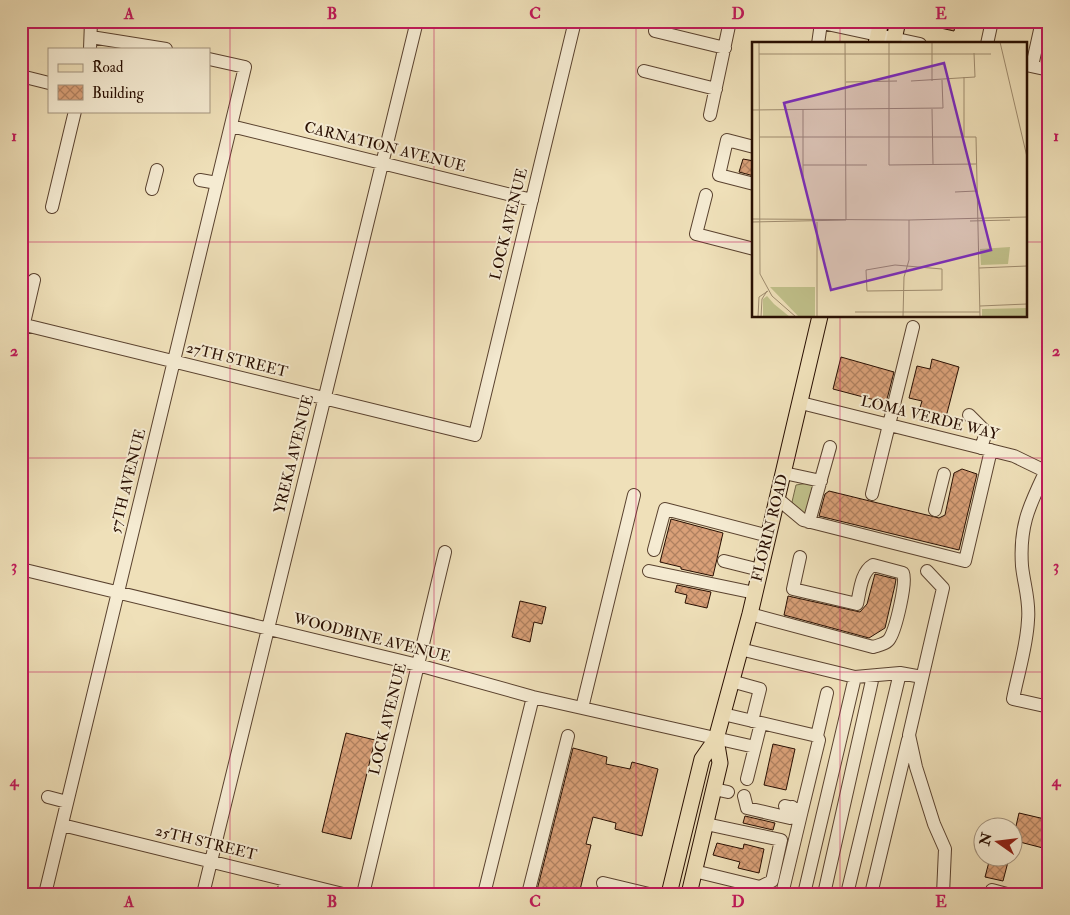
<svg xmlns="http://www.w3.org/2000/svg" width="1070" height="915" viewBox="0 0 1070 915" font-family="'IM FELL Double Pica',serif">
<defs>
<pattern id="building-cross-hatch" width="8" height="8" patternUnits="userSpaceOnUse" patternTransform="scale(1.25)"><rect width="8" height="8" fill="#d9a078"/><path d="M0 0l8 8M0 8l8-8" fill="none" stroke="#b08160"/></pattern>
</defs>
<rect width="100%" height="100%" fill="#efe0b9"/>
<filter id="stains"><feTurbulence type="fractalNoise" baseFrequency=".004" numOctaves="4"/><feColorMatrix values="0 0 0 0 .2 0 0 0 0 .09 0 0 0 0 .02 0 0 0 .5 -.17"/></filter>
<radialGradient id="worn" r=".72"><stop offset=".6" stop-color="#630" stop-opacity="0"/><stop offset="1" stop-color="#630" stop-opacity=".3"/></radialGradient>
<!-- grass -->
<path fill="#c0c08a" stroke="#746746" d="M808,483L813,486L806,514L802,516L792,502L796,485Z"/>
<!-- building -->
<path fill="url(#building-cross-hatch)" stroke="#280e01" d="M927,21H956L954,31L927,25Z
M743,159L754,161V176L739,172Z
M841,357L894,372L886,403L833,389Z
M932,359L959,367L946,417L919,411L922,401L909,398L917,366L930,369Z
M962,469L977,474L959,550L819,516L825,494L829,491L939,518L945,515L954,473Z
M671,519L723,533L713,576L681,569V567L660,562Z
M875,574L896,579L895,585L885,628L869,638L784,615L788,596L860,612L867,604Z
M677,585L711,592L707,608L685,603L687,595L675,592Z
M520,601L546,607L542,624L534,622L530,642L512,637Z
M346,733L375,740L351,839L322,832Z
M773,744L795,749L786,790L764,785Z
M573,748L607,757L606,764L630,769L632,762L658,769L642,836L615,829L616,823L593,817L586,844L591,845L579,894H536Z
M1019,813L1049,820L1043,848L1012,840V826H1016Z
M745,816L775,823L773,830L743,823Z
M717,843L743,849L744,844L764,849L759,873L738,868L740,862L713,855Z
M990,858H1009L1003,881L985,877Z"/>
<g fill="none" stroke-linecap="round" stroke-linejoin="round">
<defs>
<path id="minor" d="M813,21L920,44
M655,31L725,48
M91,37L166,49
M818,44L821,23
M987,44L992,21
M90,49L91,21
M1026,65L1049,70
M1032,66L1042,21
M644,71L716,89
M21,76L49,83
M710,115L730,21
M231,126L532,200
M754,147L727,140L719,175L754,184
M200,180L217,183
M152,189L157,170
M706,195L696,234L754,249
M52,207L75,111
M21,324L475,435L575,21
M21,336L34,280
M801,403L1014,456L1049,473
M969,415L986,432L981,448
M1049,464C1031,503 1019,522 1022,566C1024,585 1030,601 1028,620C1027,646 1018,673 1013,699L1049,707
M784,473L821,481
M872,494L913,327
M778,499L803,520L965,561L991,450
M935,510L944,474
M809,522L830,447
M654,550L665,509L769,536
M724,561L760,570
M21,569L418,665L533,697L755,747
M649,571L755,593
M927,571L943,588L909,735L916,767L934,824L945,849L943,894
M750,614L873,647C879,645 887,644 890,638C896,628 907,582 903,573L873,565C861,572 860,591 857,604L793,589L800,557
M740,649L855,677L900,673L922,677
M731,681L760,689L752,721
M582,708L634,495
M723,714L817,736
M747,779L761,723
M714,789L728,792
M744,796L747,808L790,818L792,807
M48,797L67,802
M802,810L819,740L817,736L827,693
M706,824L781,840L772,881L760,887
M62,825L343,894
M694,871L760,887L758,894
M603,883L649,894
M45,894L245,67L209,59
M203,894L417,21
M283,894L286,880
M363,894L445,552
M484,894L533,697
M528,894L568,736
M782,894L802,810L785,806
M804,894L855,677
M824,894L873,676
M847,894L900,673
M871,894L908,740
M991,894L992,890L1007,894"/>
<path id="major" d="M876,44L881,21
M893,44L898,21
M669,894L702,759L716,739L750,614L820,316
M689,894L720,763L716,739"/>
</defs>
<!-- minor casing -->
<use href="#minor" stroke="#5a422f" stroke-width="14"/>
<!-- major casing -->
<use href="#major" stroke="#280e01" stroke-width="17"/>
<!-- minor -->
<use href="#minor" stroke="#f5ebd2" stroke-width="12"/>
<!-- major -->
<use href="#major" stroke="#efe0b9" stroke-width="15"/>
</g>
<!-- grid -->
<path fill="none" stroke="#c2185b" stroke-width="1" stroke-opacity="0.55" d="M230,21V894M434,21V894M636,21V894M840,21V44M21,242H754M1026,242H1049M840,316V894M21,458H1049M21,672H1049"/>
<g text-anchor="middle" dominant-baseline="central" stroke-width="4" stroke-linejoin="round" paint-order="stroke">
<!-- street labels -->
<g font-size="15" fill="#280e01" stroke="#f5ebd2">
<text transform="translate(385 147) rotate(14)">CARNATION AVENUE</text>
<text transform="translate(509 224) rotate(-76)">LOCK AVENUE</text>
<text transform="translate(237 360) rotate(14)">27TH STREET</text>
<text transform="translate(930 418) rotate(14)">LOMA VERDE WAY</text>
<text transform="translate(294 454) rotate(-76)">YREKA AVENUE</text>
<text transform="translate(128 481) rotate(-76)">57TH AVENUE</text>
<text transform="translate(770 528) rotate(-76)">FLORIN ROAD</text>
<text transform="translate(372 638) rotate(14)">WOODBINE AVENUE</text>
<text transform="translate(388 719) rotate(-76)">LOCK AVENUE</text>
<text transform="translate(206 843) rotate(14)">25TH STREET</text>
</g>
</g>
<!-- overview -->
<g transform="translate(752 42)">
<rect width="275" height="275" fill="#efe0b9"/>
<path d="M258,205L256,222L229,223L228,207ZM18,245H63V275H47ZM275,266V275H230V267Z" fill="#c0c08a"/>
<path d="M15,254L22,262L38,275H11V257Z" fill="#c0c08a"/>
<path fill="none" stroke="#9f8c6f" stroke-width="1" d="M7,0L8,232L20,254L44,275M93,0L94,178M137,0V123L224,122M180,0V39M248,0L275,115M7,12H239M159,39L223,35L222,11M94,40L145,39M51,67V137M180,67L181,122M0,68L191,66L190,38M7,95H224L228,275M212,95V35M51,123H115M203,150L224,149M0,177L157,178L275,175M218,179L258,178M0,180L94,178M65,180V275M143,223L190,227V248L115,249L114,228ZM227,226L275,224M228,264L275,262M103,270H228M6,275L7,255L16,249M9,275L10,257L15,249M151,275L152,235L157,218V178"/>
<path fill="#7b2cbf" fill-opacity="0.15" stroke="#7b2cbf" stroke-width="2.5" d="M192,21L239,208L79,248L32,61Z"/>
<rect width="275" height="275" fill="none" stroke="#280e01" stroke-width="2.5"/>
</g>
<!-- margin -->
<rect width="1070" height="915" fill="none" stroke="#efe0b9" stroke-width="55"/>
<!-- legend -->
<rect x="48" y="48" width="162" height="65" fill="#f5ebd2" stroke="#a3937e"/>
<rect x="58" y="64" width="25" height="8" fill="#efe0b9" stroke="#a3937e"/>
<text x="92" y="72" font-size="15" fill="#280e01">Road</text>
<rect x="58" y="85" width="25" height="15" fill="url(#building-cross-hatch)" stroke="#a3937e"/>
<text x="92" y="98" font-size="15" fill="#280e01">Building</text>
<!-- north arrow -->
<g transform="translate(998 842) rotate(284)"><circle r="24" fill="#f5ebd2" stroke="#a3937e"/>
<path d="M0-4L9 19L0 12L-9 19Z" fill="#8f2418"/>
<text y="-8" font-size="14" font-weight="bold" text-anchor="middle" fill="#280e01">N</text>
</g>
<rect x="28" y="28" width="1014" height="860" fill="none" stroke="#c2185b" stroke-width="2"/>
<g font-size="16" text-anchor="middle" font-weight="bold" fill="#c2185b">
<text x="129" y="19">A</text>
<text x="332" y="19">B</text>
<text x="535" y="19">C</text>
<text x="738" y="19">D</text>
<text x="941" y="19">E</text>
<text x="14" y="141">1</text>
<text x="1056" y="141">1</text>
<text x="14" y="356">2</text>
<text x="1056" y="356">2</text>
<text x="14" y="571">3</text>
<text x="1056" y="571">3</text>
<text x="14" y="786">4</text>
<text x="1056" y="786">4</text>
<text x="129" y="907">A</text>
<text x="332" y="907">B</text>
<text x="535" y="907">C</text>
<text x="738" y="907">D</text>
<text x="941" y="907">E</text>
</g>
<rect width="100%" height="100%" filter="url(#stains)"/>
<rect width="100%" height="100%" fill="url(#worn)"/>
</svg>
